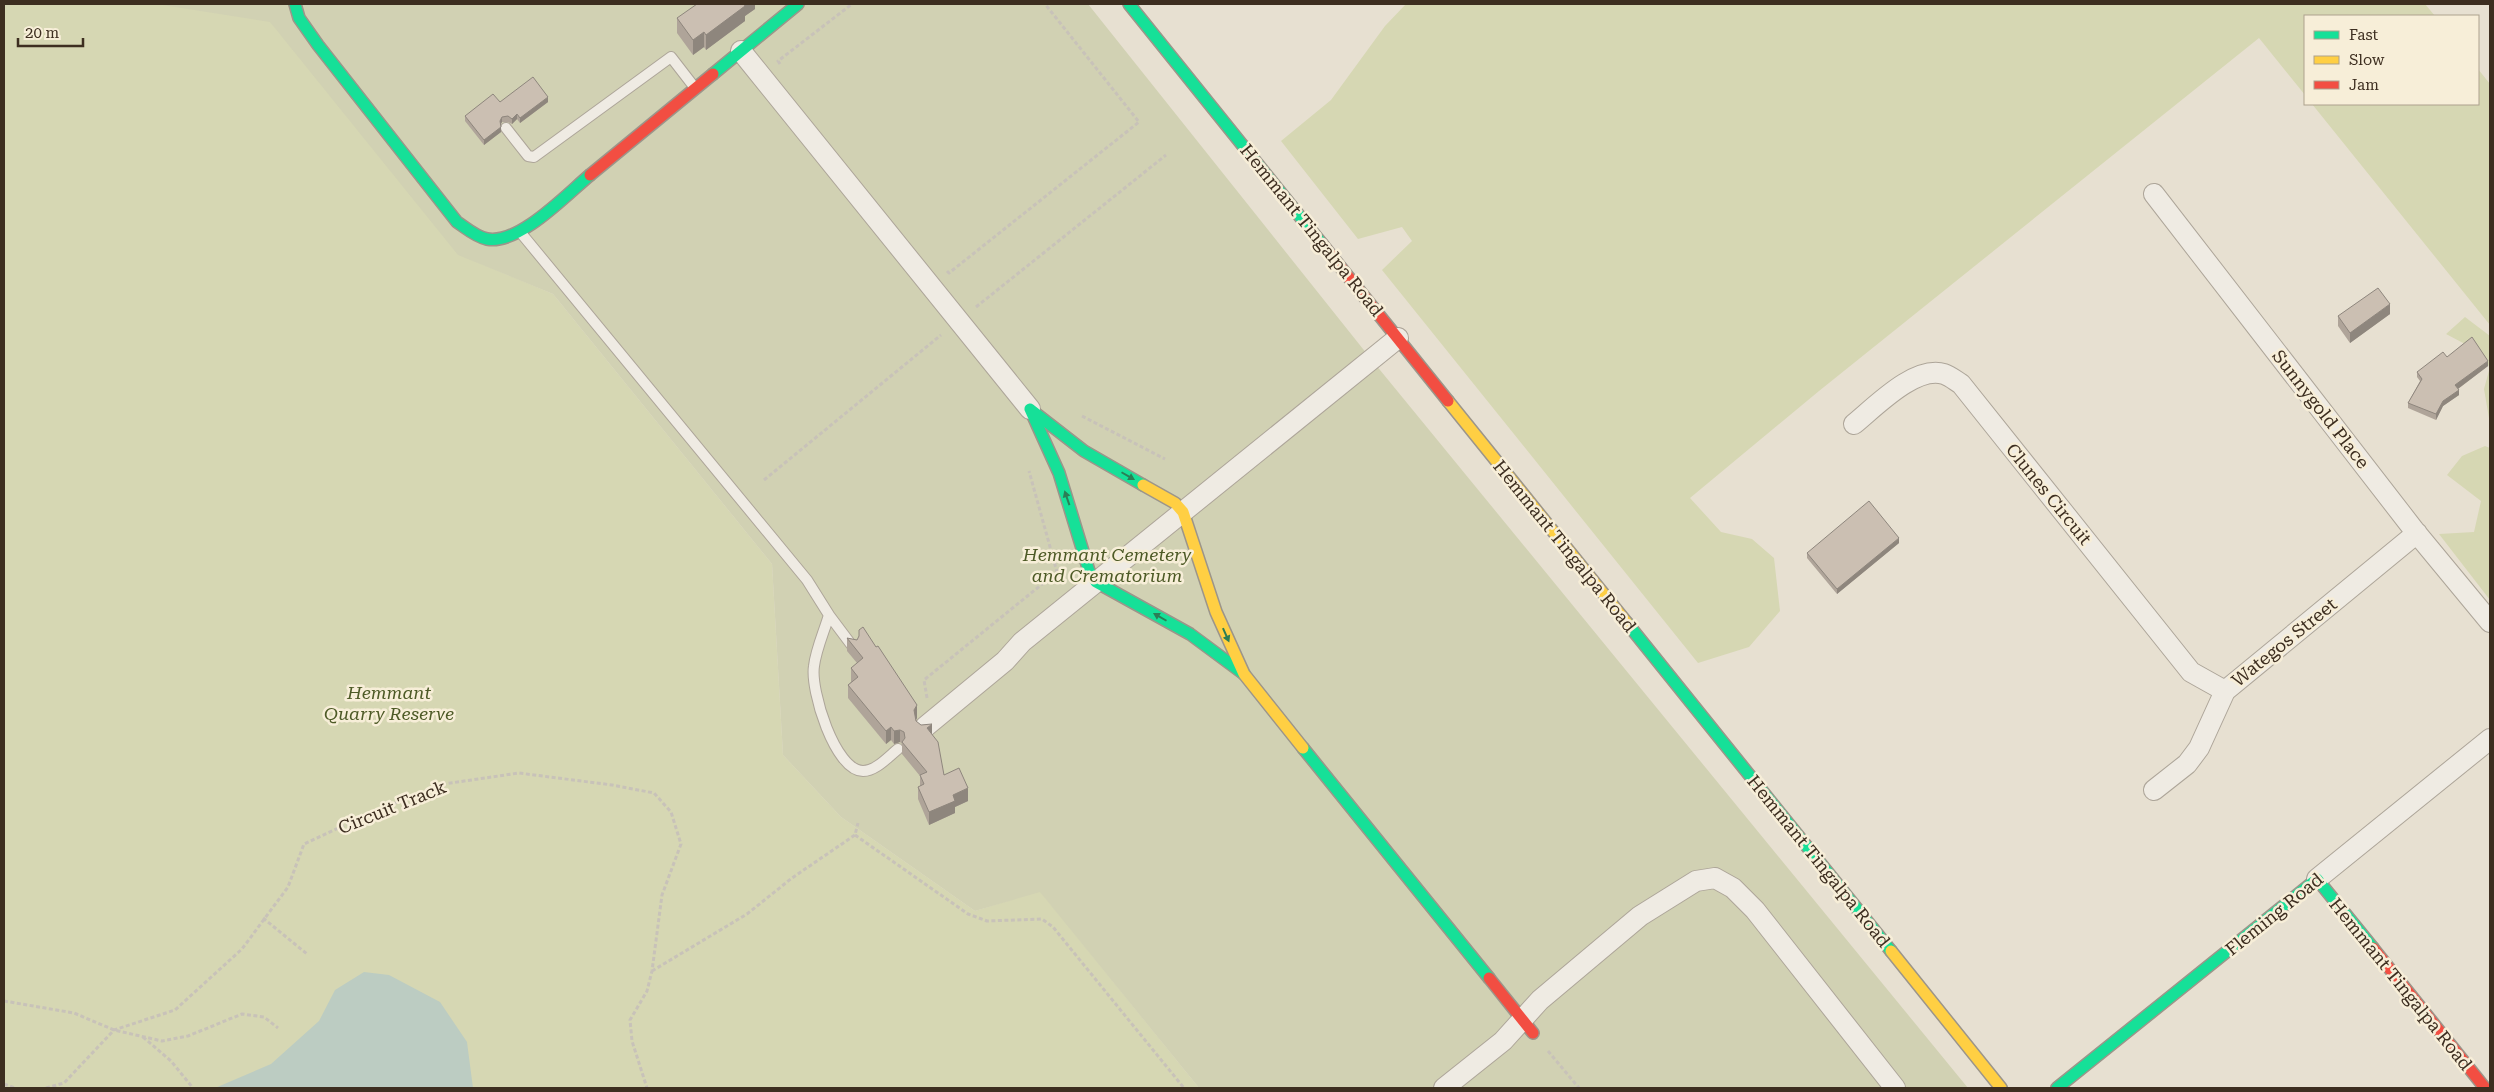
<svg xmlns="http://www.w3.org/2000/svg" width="2494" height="1092" viewBox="0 0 2494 1092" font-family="'Roboto Serif',serif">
<rect width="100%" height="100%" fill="#e7e0d1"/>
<!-- green -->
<path fill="#d6d7b3" d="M4,4H267L458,254L553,294L772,564L783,755L841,817L975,911L1040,891L1199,1088H4Z
M1406,4H2425L2435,16H2305V95L2259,38L1819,391L1690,498L1721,532L1752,539L1774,558L1780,611L1749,647L1698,663L1382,270L1412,241L1402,227L1358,239L1281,141L1331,100L1385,26Z
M2478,69L2490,84V325L2312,104H2478Z
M2465,317L2490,336V424L2484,389L2490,367L2465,344L2446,334Z
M2485,446L2490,448V600L2439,534L2474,532L2481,501L2447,475L2462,456Z"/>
<!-- cemetery -->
<path fill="#d1d1b3" d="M156,4H1088L1371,359L1968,1088H1199L1040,892L975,911L841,817L783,755L772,564L553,294L458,255L270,22Z"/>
<!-- water -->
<path fill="#bcccc2" d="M364,972L389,975L440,1002L467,1042L473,1088H215L271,1064L319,1021L335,990Z"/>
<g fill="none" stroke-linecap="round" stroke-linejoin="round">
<defs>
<path id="lane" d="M506,128L528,156L534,157L671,57L695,88
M521,233L807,580L829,615
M853,647L829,615C824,632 816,649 814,666C810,690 835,771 863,771C876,771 888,757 898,749"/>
<path id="street" d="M741,51L1030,409
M2154,194L2414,530L2490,622
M1854,424C1875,407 1915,365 1944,374C1950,376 1956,381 1961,384L2191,672L2225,691
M925,727L1005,661L1022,642L1398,338
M2154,790L2187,764L2199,748L2225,691L2417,533
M2317,879L2490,739
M1444,1088L1503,1041L1540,1000L1640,916L1696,881L1715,878L1733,888L1755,910L1895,1088"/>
<path id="fast" d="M295,4L299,18L318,45L457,222C466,228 476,237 487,239C519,245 566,195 590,175
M1129,4L1322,244
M713,74L798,4
M1143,485L1084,451L1030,409L1059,473L1089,571L1096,582L1190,634L1244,674
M1627,623L1891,951
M1303,748L1489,978
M2057,1088L2317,879L2373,948"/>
<path id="slow" d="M1448,401L1627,623
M1143,485L1175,503L1183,512L1216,612L1244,674L1303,748
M1891,951L2001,1088"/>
<path id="jam" d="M590,175L713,74
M1322,244L1448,401
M2373,948L2485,1088
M1489,978L1533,1033"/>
</defs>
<!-- lane casing -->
<use href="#lane" stroke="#ada599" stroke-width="12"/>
<!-- street casing -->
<use href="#street" stroke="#ada599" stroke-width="22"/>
<!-- fast casing -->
<use href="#fast" stroke="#9c958a" stroke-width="14"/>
<!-- slow casing -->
<use href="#slow" stroke="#9c958a" stroke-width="14"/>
<!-- jam casing -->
<use href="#jam" stroke="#9c958a" stroke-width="14"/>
<!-- path -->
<path stroke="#c8c2b9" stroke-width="3" stroke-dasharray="4 2.5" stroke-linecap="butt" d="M780,64L778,61L852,4
M947,271L949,273L1139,122L1045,4
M976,307L1166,155
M1082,416L1165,459
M764,480L941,335
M927,698L924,680L1057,572L1029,471
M855,835L968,914L987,921L1042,919L1053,927L1184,1088
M263,918L307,954
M652,971L747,914L792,878L855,835L858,823
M4,1001L74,1013L114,1030L162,1041L188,1036L242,1014L264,1017L278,1028
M143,1037L171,1061L193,1088
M1548,1051L1579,1088
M4,1084L15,1088
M46,1088L64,1083L114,1030L175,1010L242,949L288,887L304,844L375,811L444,784L519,773L612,785L654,793L671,812L681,844L662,895L652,971L647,991L630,1020L632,1041L647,1088"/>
<!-- lane -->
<use href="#lane" stroke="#efebe3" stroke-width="10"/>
<!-- street -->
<use href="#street" stroke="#efebe3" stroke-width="20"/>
<!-- fast -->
<use href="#fast" stroke="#16e098" stroke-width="11"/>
<!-- slow -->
<use href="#slow" stroke="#ffcf43" stroke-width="11"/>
<!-- jam -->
<use href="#jam" stroke="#f24e42" stroke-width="11"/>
</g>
<!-- wall -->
<path fill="#afa499" d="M755,4V9L745,16V21L706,50L704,47L693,55L677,33V18Z
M500,102H548L520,123L517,119L512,124L508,122H502L500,125L501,132L484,145L465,121V116Z
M2390,314L2350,343L2338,326V316Z
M2447,357L2488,366L2458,389L2459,395L2443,406L2436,420L2408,408V403L2420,381L2417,377V372Z
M1899,543L1837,594L1807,558V553Z
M859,630L917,718L915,721L932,735L944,775L968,801L955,807V813L929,825L918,799V787L920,786V776L902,754V744L900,742L894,744L891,740L886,744L848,698V685L851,682V668L857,663L847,651V638L857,640L859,638Z"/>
<!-- shaded-wall -->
<path fill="#8e867d" d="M743,4H755V9L745,16V21L706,50V35Z
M704,32V47L693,55V40Z
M548,97V102L520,123V118Z
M517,114V119L512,124V119Z
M502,117V122L500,126V121Z
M501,127V132L484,145V140Z
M2390,304V314L2350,343V333Z
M2488,361V366L2455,391V385Z
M2459,390V395L2443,406L2436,420V414L2443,401Z
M1899,538V543L1837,594V589Z
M917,705V718L914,723V710Z
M932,724V737L927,728Z
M891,727V740L886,744V731Z
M900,730V742L894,744V731Z
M968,788V801L955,807V813L929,825V812L953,795Z"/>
<!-- building -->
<path fill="#cbbfb2" stroke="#8e867d" d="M697,4H744L745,6L706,35L704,32L693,40L677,18Z
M533,77L548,97L520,118L517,114L512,119L508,116L502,117L500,121L501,127L484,140L465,116L493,94L500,102Z
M2378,288L2390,304L2350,333L2338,316Z
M2472,337L2488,361L2455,385L2459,390L2443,401L2436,414L2408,403L2422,379L2417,372L2443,352L2447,357Z
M1869,501L1899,538L1837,589L1807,553Z
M863,627L876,647L878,646L917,705L914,710L916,721L921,725L932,724L927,728L938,742L944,775L959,768L968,788L953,795L955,801L929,812L918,787L924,784L920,775L927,772L902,742L905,738L904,732L900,730L894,731L891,727L886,731L848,685L858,677L851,668L863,658L847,638L857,640L859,636V630Z"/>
<!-- one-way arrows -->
<defs><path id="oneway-solid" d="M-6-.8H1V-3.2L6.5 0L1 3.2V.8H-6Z" transform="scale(1.25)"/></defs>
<g fill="#2b7e56">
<use href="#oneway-solid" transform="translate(1128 476) rotate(30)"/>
<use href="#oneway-solid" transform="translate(1067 498) rotate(-109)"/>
<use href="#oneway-solid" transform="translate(1160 617) rotate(-150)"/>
<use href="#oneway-solid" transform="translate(1226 635) rotate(66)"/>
</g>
<g text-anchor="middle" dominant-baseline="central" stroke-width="5" stroke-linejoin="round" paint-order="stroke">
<!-- street labels -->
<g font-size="18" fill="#3d2e20" stroke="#f7eed8">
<text transform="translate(1312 230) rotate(51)">Hemmant Tingalpa Road</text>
<text transform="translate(2321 409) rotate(52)">Sunnygold Place</text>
<text transform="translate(2049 494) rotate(51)">Clunes Circuit</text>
<text transform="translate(1565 546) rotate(51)">Hemmant Tingalpa Road</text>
<text transform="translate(2284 642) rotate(-39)">Wategos Street</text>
<text transform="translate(392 807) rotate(-22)">Circuit Track</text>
<text transform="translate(1819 861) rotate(51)">Hemmant Tingalpa Road</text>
<text transform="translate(2274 914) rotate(-39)">Fleming Road</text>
<text transform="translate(2401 984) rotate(51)">Hemmant Tingalpa Road</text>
</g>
<!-- park labels -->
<g font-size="18" font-style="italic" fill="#4d5a26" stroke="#f7eed8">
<text x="1107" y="554">Hemmant Cemetery<tspan x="1107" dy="21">and Crematorium</tspan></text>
<text x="389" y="692">Hemmant<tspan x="389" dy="21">Quarry Reserve</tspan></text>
</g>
</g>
<!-- border -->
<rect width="2494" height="1092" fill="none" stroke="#3d2e20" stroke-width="10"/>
<!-- legend -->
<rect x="2304" y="15" width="175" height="90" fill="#f7eed8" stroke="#ada18e"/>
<rect x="2314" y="31" width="25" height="8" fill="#16e098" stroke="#ada18e"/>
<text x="2349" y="40" font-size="15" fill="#3d2e20">Fast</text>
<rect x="2314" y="56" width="25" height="8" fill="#ffcf43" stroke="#ada18e"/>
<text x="2349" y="65" font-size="15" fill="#3d2e20">Slow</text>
<rect x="2314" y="81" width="25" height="8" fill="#f24e42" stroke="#ada18e"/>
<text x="2349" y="90" font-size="15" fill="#3d2e20">Jam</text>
<!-- scale -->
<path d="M18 38v8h65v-8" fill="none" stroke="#3d2e20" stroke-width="2.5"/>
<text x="25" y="38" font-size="15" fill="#3d2e20" stroke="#f7eed8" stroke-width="4" paint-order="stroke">20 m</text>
</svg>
